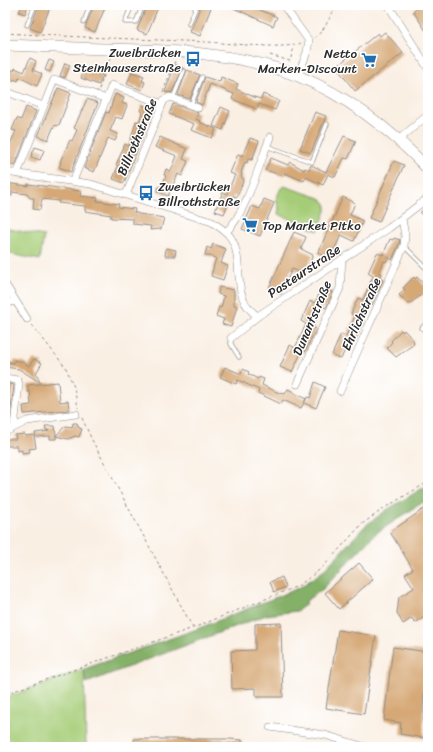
<svg xmlns="http://www.w3.org/2000/svg" width="433" height="752" viewBox="0 0 433 752" font-family="Sriracha,sans-serif">
<rect width="100%" height="100%" fill="#fff"/>
<filter id="ink" filterUnits="userSpaceOnUse"><feTurbulence type="fractalNoise" baseFrequency=".025" numOctaves="2"/><feDisplacementMap in="SourceGraphic" scale="8" xChannelSelector="R" yChannelSelector="G"/><feConvolveMatrix kernelMatrix="1 2 1 2 8 2 1 2 1" color-interpolation-filters="sRGB"/></filter>
<filter id="wash" filterUnits="userSpaceOnUse"><feTurbulence type="fractalNoise" baseFrequency=".012" numOctaves="4" result="noise"/><feDisplacementMap in="SourceGraphic" scale="16" xChannelSelector="R" yChannelSelector="G"/><feGaussianBlur stdDeviation="0.9" result="paint"/><feColorMatrix in="noise" values="0 0 0 0 0 0 0 0 0 0 0 0 0 0 0 0 0 1.4 0 .05"/><feComposite in="paint" operator="in"/></filter>
<g filter="url(#wash)">
<rect width="100%" height="100%" fill="#faefe3"/>
<!-- green -->
<path fill="#a5cc76" stroke="#687c50" d="M284,186L320,198L326,203V211L318,231L278,214L279,208L276,199L281,188Z
M5,228L44,236L40,260L5,253Z
M84,669L86,747H5V698Z"/>
<!-- forest -->
<path fill="#84b067" stroke="#586e49" d="M428,485V499L375,534L323,589L307,600L305,605L297,611L266,615L86,683L84,669L197,629L299,588L322,572L365,526L388,509Z"/>
<g id="blocks">
<!-- building -->
<path fill="#d6a876" d="M22,5H28L25,14L19,12Z
M39,5H51L40,32L30,28Z
M94,5H106L95,32L85,28Z
M147,5H159L147,34L137,30Z
M201,5H212L200,36L190,32Z
M227,5H248L277,17L273,26Z
M415,5H428V34L413,11L417,8Z
M385,32L403,53L355,91L336,67L378,33L380,36Z
M30,58L36,61L33,70L42,74L37,86L19,77L18,81L14,79L13,81L5,78L8,68L14,71L15,68L24,72Z
M49,60L54,62L50,72L45,70Z
M65,63L70,65L65,78L60,76Z
M175,65L183,68L172,92L168,93L165,92Z
M92,66L99,69L97,73L103,75L99,85L81,78L83,72L89,74Z
M187,70L200,75L190,99L178,95Z
M132,72L144,76L142,81L145,82L142,90L127,84Z
M205,77L220,82L221,77L238,84L236,89L254,97L261,99L263,94L279,101L275,110L259,104L257,109L232,99L234,94L210,84L202,105L196,102Z
M58,88L71,93L59,125L54,126L48,140L38,136Z
M115,94L124,98L122,103L127,105L122,119L116,117L110,131L118,134L115,141L108,138L94,172L84,168L106,112L109,113Z
M87,99L98,103L71,172L59,167L61,163L60,162L70,140L72,141L77,130L74,128Z
M173,104L198,113L196,119L200,121L199,122L216,129L212,138L191,130L194,124L169,114Z
M142,105L153,109L143,129L145,130L124,183L113,179L118,166L116,165L125,144L129,146L136,121L139,122L142,112L140,111Z
M26,107L36,111L15,166L5,162V150L7,151L16,131L12,130L17,118L21,120Z
M221,107L230,111L223,130L213,126Z
M315,112L326,116L311,153L300,149Z
M344,136L356,141L348,159L344,158L335,177L328,174L323,185L306,177L304,181L285,173L284,176L265,170L271,158L288,165L290,162L304,170L305,168L309,170L311,165L326,172Z
M160,137L187,149L183,159L188,161L182,176L178,174L168,196L157,191L159,186L161,187L166,176L164,175L166,169L171,171L177,156L155,147Z
M250,138L259,141L252,160L248,159L247,163L245,162L241,173L242,174L241,177L244,179L237,197L233,196L232,200L230,199L224,214L215,211L223,192L227,194L233,179L235,175L230,173L238,154L242,156Z
M35,147L44,150L40,160L31,157Z
M394,161L404,165L379,222L369,218Z
M5,183L28,186V184L81,191L80,196L98,198L97,201L119,204L118,207L135,209L134,212L139,214L164,218L161,229L150,230L151,226L133,224V219L111,218V215L85,211V206L58,203L59,201L42,199L40,210L33,209L34,198H30L27,194L12,192V196L5,195Z
M343,197L355,203L350,215L363,221L354,241L341,235L330,259L318,253Z
M264,199L274,203L260,236L242,229L252,206L260,209Z
M428,204V221L420,213Z
M294,232L306,237L301,249L313,255L305,274L292,269L281,294L269,288Z
M394,238L400,240L399,244L392,260L388,257L386,262L384,261L379,273L381,274L379,278L383,280L372,305L368,302L361,319L364,320L355,341L352,339L350,343H348L341,359L332,355L341,334L346,336L355,316L351,314L358,298L363,300L370,283L373,276L368,273L377,253L383,255L390,239L393,240Z
M213,244L226,249L221,263L228,266L223,280L211,276L216,258L205,255L207,247L211,249Z
M166,248L176,250L175,256H165Z
M414,277L415,279L417,277L427,288L425,289L427,291L409,304L399,295L405,290L403,288Z
M219,287L234,290V305L237,306L231,327L222,324L224,319L216,316L219,307L221,308L224,296L218,294Z
M322,288L333,292L326,308L322,306L312,327L316,329L305,352L302,351L292,372L280,367L290,345L295,348L306,324L301,321L310,301L315,303Z
M401,330L403,332L404,330L414,341L413,342L414,344L396,357L387,348L392,342L391,341Z
M34,359L42,363L36,373L41,383L19,369L5,367V361L14,363V360L23,362L29,366Z
M225,367L241,374L243,369L249,372L248,374L258,379L259,377L264,379L262,385L279,393L285,394L288,389L294,392V393L306,399L301,408L283,400L281,404L258,393L259,390L238,380L236,384L220,377Z
M58,382L60,402L68,401L69,410L24,414L23,406L31,405L30,392H28V385Z
M315,382L325,387L316,408L304,403L307,397L310,398Z
M5,383L14,385L9,424L5,426Z
M73,423H77L79,428L82,429L79,437L75,436L68,439L56,436V439H50V436L36,437L35,433L49,431L46,430L45,426H55L56,436L65,426L72,427Z
M25,434V436L34,435L36,448L29,449L30,452L22,453V450L17,451V446H5V439H16L15,435Z
M428,506V615L415,623L412,618L403,624L397,613L399,597L414,588L405,574L413,569L390,532Z
M359,563L373,579L339,609L325,593Z
M282,577L286,587L274,592L270,582Z
M281,623L283,697H256V688L232,689L231,651L255,650V624Z
M338,630L376,636L364,714L326,708Z
M393,647L428,652L423,708L424,738L400,734L401,723L384,720Z
M134,739H229L242,740V747H134Z"/>
</g>
</g>
<g filter="url(#ink)">
<use href="#blocks" fill-opacity="0" stroke="#928d87" stroke-width="1"/>
<g fill="none" stroke-linecap="round" stroke-linejoin="round">
<defs>
<path id="service" d="M132,5L125,22H136L143,5
M84,22L90,5
M189,24L197,5
M27,25L35,5
M173,98L184,71
M191,105L202,77
M266,146L312,162L327,124
M404,246L428,270
M428,322L422,328L428,333
M231,338V344L239,357"/>
<path id="minor" d="M283,5L309,41L307,52L298,76
M388,5L428,68
M5,91L43,106
M397,141L428,115
M5,172L91,184L212,222C219,227 227,231 231,238C246,263 229,299 258,316
M17,174L54,80H57L106,99
M73,181L112,85L162,104
M126,195L164,100L170,97L198,108
M226,232C245,215 260,163 270,137
M5,284L27,319
M5,304L15,301
M231,338L258,316L389,228L428,198
M5,378L17,380L19,384L14,426
M297,384L340,288L342,259
M340,391L404,246L405,236L402,219
M5,432L27,421L76,414
M270,727L325,735L365,747"/>
<path id="secondary" d="M5,45C38,46 72,48 105,49C169,50 238,52 298,76C347,96 392,131 428,169"/>
</defs>
<!-- service casing -->
<use href="#service" stroke="#928d87" stroke-width="5"/>
<!-- minor casing -->
<use href="#minor" stroke="#928d87" stroke-width="8"/>
<!-- secondary casing -->
<use href="#secondary" stroke="#928d87" stroke-width="12"/>
<!-- path -->
<path stroke="#928d87" stroke-width="1" stroke-dasharray="3 3" stroke-linecap="butt" d="M5,33C72,37 139,39 207,42C225,43 288,50 301,43
M314,38C326,30 329,16 338,5
M270,55L290,61L294,47
M99,89L111,58
M163,92L175,61
M32,325L66,368L74,387L78,408
M82,418L92,440L193,628
M5,694L193,628L298,586L322,568L362,524L386,507L428,482"/>
<!-- service -->
<use href="#service" stroke="#fff" stroke-width="3.5"/>
<!-- minor -->
<use href="#minor" stroke="#fff" stroke-width="7"/>
<!-- secondary -->
<use href="#secondary" stroke="#fff" stroke-width="11"/>
</g>
</g>
<!-- icons -->
<defs>
<symbol id="bus-bare" viewBox="-9 -9 18 18"><path d="M-5-6H5V4H4V6H2V4H-2V6H-4V4H-5ZM-3.5-4V0h7V-4ZM-3.5 1.2v1.5H-2V1.2ZM2 1.2v1.5H3.5V1.2Z" fill="#1f6fb2" stroke="#fff" stroke-width="2.5" paint-order="stroke"/></symbol>
<symbol id="supermarket-bare" viewBox="-9 -9 18 18"><path d="M-6-5.5h2.5l.6 2H6L4.5 2H-2.5L-4.4-4H-6ZM-1.5 3.2a1.3 1.3 0 1 0 .1 0ZM3 3.2a1.3 1.3 0 1 0 .1 0Z" fill="#1f6fb2" stroke="#fff" stroke-width="2.5" paint-order="stroke"/></symbol>
</defs>
<g fill-rule="evenodd">
<use href="#bus-bare" x="182" y="48" width="22" height="22"/>
<use href="#supermarket-bare" x="358" y="49" width="22" height="22"/>
<use href="#bus-bare" x="135" y="182" width="22" height="22"/>
<use href="#supermarket-bare" x="239" y="214" width="22" height="22"/>
</g>
<g text-anchor="middle" dominant-baseline="central" stroke-width="3" stroke-linejoin="round" paint-order="stroke">
<!-- poi labels -->
<g font-size="13" fill="#2b2b2b" stroke="#fff" text-anchor="end">
<text x="181" y="52">Zweibrücken<tspan x="181" dy="15">Steinhauserstraße</tspan></text>
<text x="357" y="53">Netto<tspan x="357" dy="15">Marken-Discount</tspan></text>
<text x="158" y="186" text-anchor="start">Zweibrücken<tspan x="158" dy="15">Billrothstraße</tspan></text>
<text x="262" y="225" text-anchor="start">Top Market Pitko</text>
</g>
<!-- street labels -->
<g font-size="13" fill="#2b2b2b" stroke="#fff">
<text transform="translate(137 137) rotate(-67)">Billrothstraße</text>
<text transform="translate(304 271) rotate(-34)">Pasteurstraße</text>
<text transform="translate(361 314) rotate(-66)">Ehrlichstraße</text>
<text transform="translate(312 318) rotate(-67)">Dunantstraße</text>
</g>
</g>
<!-- margin -->
<rect width="433" height="752" fill="none" stroke="#fff" stroke-width="20"/>
</svg>
